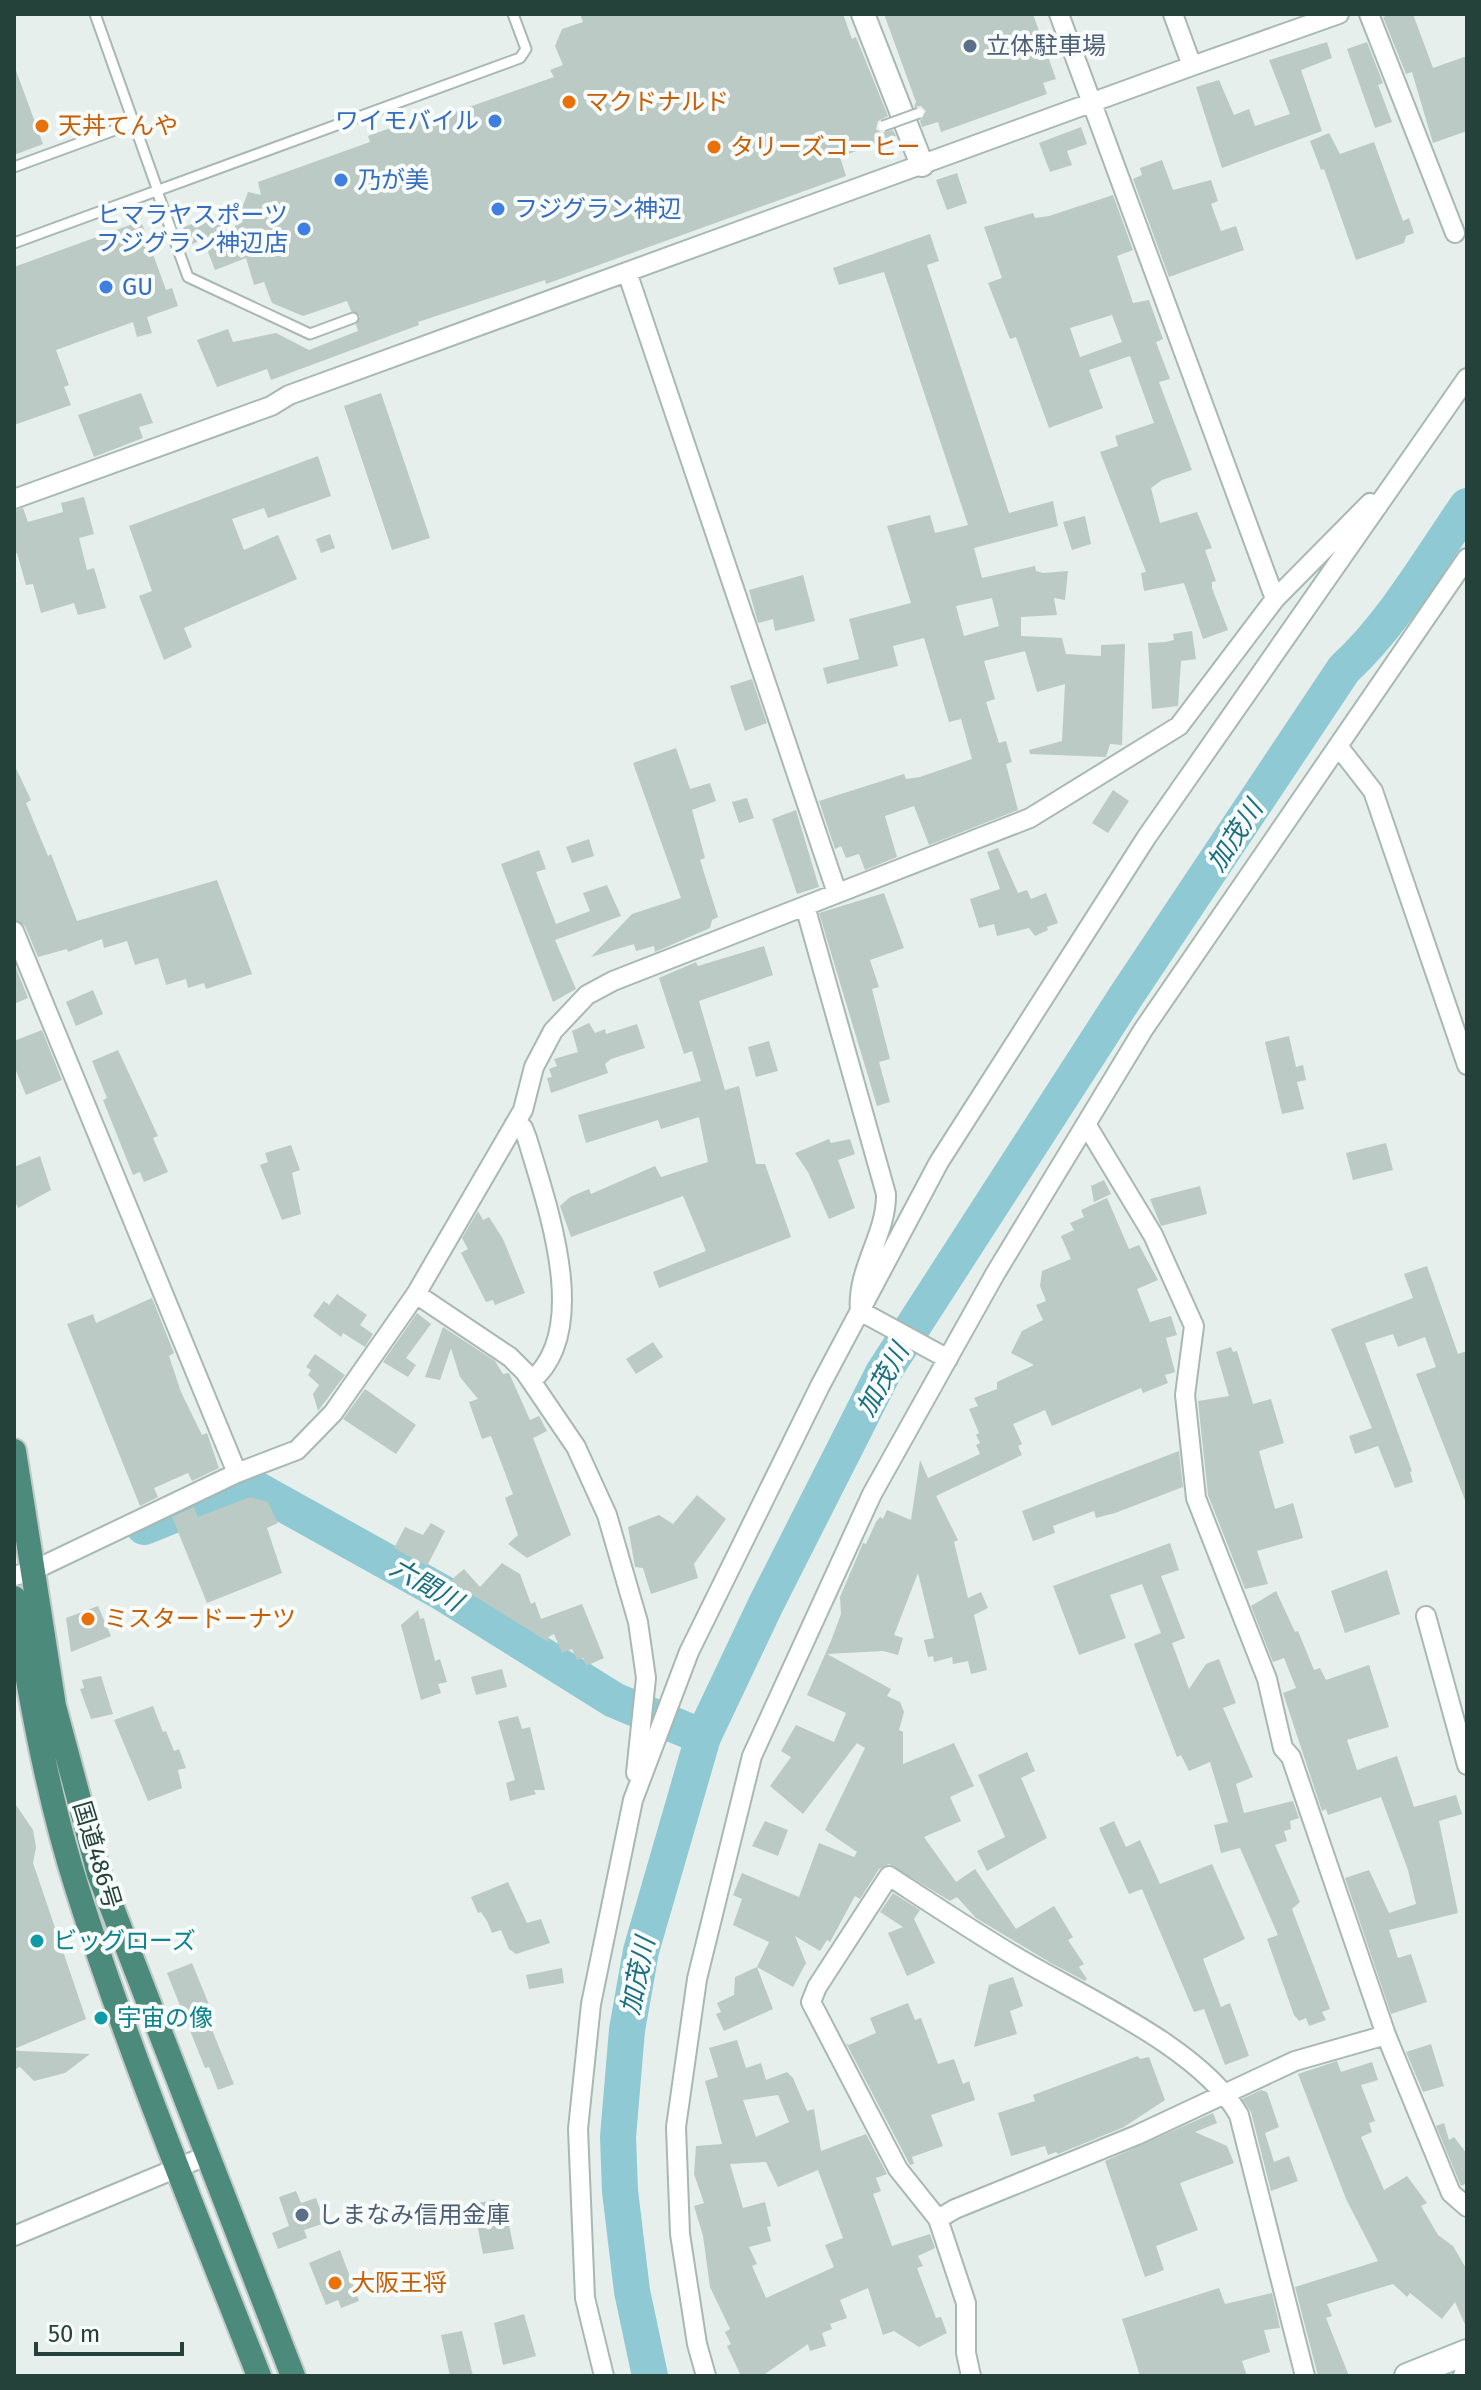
<svg xmlns="http://www.w3.org/2000/svg" width="1481" height="2390" viewBox="0 0 1481 2390" font-family="'Fira Sans','Noto Sans JP',sans-serif">
<rect width="100%" height="100%" fill="#e6efeb"/>
<g fill="none" stroke-linecap="round" stroke-linejoin="round">
<!-- river -->
<path stroke="#8ec9d4" stroke-width="36" d="M144,1527L249,1485L441,1592L614,1700L703,1737
M650,2376L632,2291L620,2191L618,2137L627,2030L641,1951L703,1737L766,1604L883,1373L1126,996L1344,669C1393,624 1429,561 1467,506"/>
</g>
<!-- building -->
<path fill="#bbcac4" fill-rule="evenodd" d="M580,14H843L852,39L856,37L888,116L878,121L876,129L882,133L893,130L896,136L840,157L846,176L546,284L545,280L418,322L419,325L271,380L267,369L217,387L197,340L228,329L233,342L276,333L309,350L358,331L356,325L360,316L351,311L347,301L303,316L272,303L264,282L254,285L246,258L215,270L203,239L190,245L183,227L221,214L230,240L248,192L261,195L258,182L370,142L368,136L419,118L421,124L554,77L550,70L563,65L555,46L562,29L583,22Z
M884,14H1033L1056,79L1043,83L1047,94L941,132L938,122L922,127L920,121L926,111L921,106L914,107L916,102Z
M1392,14H1413L1433,68L1467,56V131L1433,143L1412,72L1406,74L1383,17Z
M1327,42L1332,58L1301,70L1322,131L1222,168L1196,87L1219,80L1234,115L1249,109L1255,126L1290,114L1269,60Z
M1367,42L1383,83L1378,85L1392,122L1375,128L1347,49Z
M14,65L43,144L14,155Z
M1081,127L1087,144L1067,151L1072,165L1050,172L1039,143Z
M1329,133L1340,154L1374,142L1403,221L1409,218L1414,233L1406,236L1404,243L1356,260L1324,169L1321,170L1310,141Z
M1162,160L1173,190L1211,180L1218,201L1211,204L1221,231L1236,226L1244,250L1169,277L1133,179L1142,175L1140,168Z
M957,173L967,203L947,210L936,180Z
M1113,195L1133,250L1117,256L1133,303L1149,300L1163,339L1156,342L1170,379L1159,382L1192,470L1162,480L1151,488L1160,523L1197,512L1212,548L1205,550L1216,581L1212,582V588L1228,630L1203,639L1184,583L1144,591L1141,573L1146,572L1100,452L1118,446L1115,436L1154,423L1130,356L1089,370L1103,408L1049,428L1016,337L1010,339L988,283L1002,278L984,227L1033,213L1035,218L1049,216ZM1112,315L1122,342L1080,357L1070,328Z
M141,221L166,290L172,288L178,306L147,317L152,333L137,337L133,322L56,350L69,385L64,387L71,405L14,425V267Z
M930,234L939,261L927,265L1009,513L1053,501L1058,526L974,548L982,578L1035,566L1036,571L1043,573L1068,571L1065,600L1054,598L1057,615L1021,617V636L1062,638L1066,654L1101,656V645L1125,644L1122,745L1110,744L1106,757L1030,754L1029,750L1062,741L1065,684L1037,692L1025,651L984,661L995,699L986,702L999,743L1006,741L1012,762L1006,764L1018,810L929,845L914,806L885,816L897,857L865,870L859,854L846,858L841,846L835,849L819,801L904,774L906,779L920,777L972,759L961,719L949,722L924,638L893,646L898,666L827,684L823,668L859,659L849,619L911,603L887,526L930,515L935,533L968,525L884,272L839,285L833,268ZM992,598L999,626L964,636L956,606Z
M141,393L153,423L139,427L143,438L94,457L78,415Z
M381,393L430,538L392,550L344,406Z
M318,456L331,496L268,518L264,508L232,519L244,550L278,535L297,579L184,628L192,647L164,660L139,596L152,591L129,526Z
M84,497L94,534L79,538L87,570L94,568L106,608L78,615L74,603L41,613L33,584L26,585L17,553L14,554V511L23,508L28,522L63,512L61,503Z
M1085,516L1091,544L1072,550L1063,522Z
M330,534L335,548L321,553L316,539Z
M803,575L815,621L775,631L773,619L758,623L749,590Z
M1192,631L1196,659L1181,661L1178,706L1152,709L1148,643L1166,642L1174,640L1173,634Z
M752,679L767,723L745,731L730,686Z
M676,748L690,789L710,783L716,801L692,810L705,858L700,860L718,917L712,920L710,928L655,952L654,946L636,951L634,944L591,957L632,914L681,898L633,763Z
M14,764L31,800L26,803L40,837L48,856L51,854L77,921L217,880L252,974L206,989L204,983L188,988L186,979L166,985L158,958L135,965L127,941L104,948L102,939L68,952L67,949L38,957L25,926L14,919Z
M1113,790L1129,801L1108,833L1092,823Z
M747,798L754,818L739,823L732,802Z
M796,810L819,887L797,894L772,819Z
M589,839L594,856L572,863L566,847Z
M998,848L1018,893L1027,890L1031,899L1046,893L1058,923L1047,927L1048,930L1035,936L1029,928L997,936L994,924L979,928L970,899L1000,889L987,852Z
M539,850L546,869L536,872L556,924L590,911L583,893L607,885L621,916L555,940L576,989L553,1002L501,864Z
M884,893L904,948L870,960L879,987L872,989L890,1059L879,1062L890,1102L877,1106L819,913Z
M764,946L773,975L699,1001L725,1090L739,1086L756,1164H765L791,1237L659,1288L653,1272L706,1251L683,1196L571,1237L560,1206L570,1197L589,1189L591,1194L655,1166L661,1177L708,1162L699,1117L661,1129L658,1120L586,1143L578,1115L701,1081L692,1051L684,1054L659,978L696,962L698,966Z
M14,963L28,998L14,1004Z
M93,990L103,1014L76,1026L66,1002Z
M589,1023L595,1033L605,1029L606,1034L637,1024L645,1048L611,1059L605,1064L608,1073L551,1093L547,1078L552,1077L549,1069L557,1066L554,1059L578,1052L572,1031Z
M42,1030L62,1080L26,1095L14,1066V1041Z
M1289,1036L1296,1067L1303,1065L1306,1080L1297,1082L1304,1109L1282,1114L1265,1042Z
M769,1041L778,1071L756,1077L748,1047Z
M118,1050L158,1136L153,1138L168,1172L144,1182L140,1172L133,1175L103,1100L107,1098L92,1061Z
M829,1139L831,1143L850,1139L855,1154L838,1160L855,1208L829,1219L808,1172L795,1153Z
M1386,1143L1393,1170L1353,1180L1346,1153Z
M291,1145L300,1170L292,1173L301,1214L282,1220L260,1165L268,1162L265,1153Z
M40,1156L51,1190L18,1208L14,1199V1167Z
M1104,1180L1111,1194L1094,1202L1091,1186Z
M1200,1186L1207,1214L1161,1226L1150,1199Z
M1107,1198L1129,1249L1139,1245L1158,1280L1137,1289L1150,1322L1171,1316L1177,1335L1166,1338L1175,1372L1165,1375L1168,1383L1143,1393L1141,1388L1052,1426L1045,1410L1013,1424L1022,1444L1018,1446L1022,1455L936,1496L958,1540L954,1542L968,1598L981,1592L988,1608L974,1615L987,1670L971,1674L968,1661L953,1664L952,1657L934,1662L933,1656L928,1657L924,1640L934,1638L918,1573L894,1635L903,1638L898,1655L883,1651L827,1654L891,1689L887,1696L900,1702L904,1712L899,1730L903,1732V1764L954,1743L974,1786L950,1797L961,1821L924,1837L956,1882L975,1869L1016,1929L1054,1906L1073,1937L1068,1940L1084,1964L1079,1967L1087,1979L1085,1981L1051,1963L976,1918L957,1897L950,1901L889,1864L879,1869L860,1899L855,1896L830,1942L827,1940L820,1951L795,1936L806,1963L793,1987L757,1967L773,2009L724,2031L716,2014L721,2012L717,2003L734,1995L735,1977L757,1967L769,1942L733,1925L742,1899L733,1895L742,1873L799,1897L819,1843L854,1857L857,1852L825,1830L865,1748L857,1743L803,1814L770,1786L791,1757L781,1751L796,1725L834,1742L846,1713L807,1695L831,1641L841,1614L840,1597L863,1543L866,1544L876,1522L880,1517L883,1519L887,1510L911,1520L920,1460L928,1478L980,1454L976,1445L980,1443L976,1435L979,1433L969,1409L978,1406L974,1398L997,1389V1382L1034,1365L1011,1353L1022,1331L1043,1320L1036,1305L1046,1301L1040,1286L1042,1271L1071,1259L1061,1236L1074,1230L1070,1223L1084,1217L1081,1210Z
M478,1211L483,1220L489,1217L503,1239L525,1293L495,1305L493,1300L486,1302L461,1253L468,1249L462,1238Z
M1427,1266L1458,1354L1467,1351L1465,1500L1416,1374L1436,1367L1425,1337L1398,1347L1393,1334L1365,1343L1412,1471L1410,1472L1413,1482L1395,1488L1378,1446L1355,1454L1349,1436L1372,1428L1331,1329L1413,1298L1404,1274Z
M337,1294L367,1315L360,1325L373,1334L365,1347L343,1333L341,1337L313,1316L324,1301L329,1305Z
M152,1298L174,1353L169,1356L181,1392L202,1435L207,1433L219,1468L192,1481L188,1473L154,1488L158,1497L140,1506L67,1324L93,1314L96,1323Z
M417,1313L431,1324L406,1358L416,1365L408,1377L383,1362Z
M443,1327L495,1361L503,1374L509,1373L530,1420L539,1416L547,1431L533,1438L571,1535L527,1558L508,1544L518,1535L505,1498L513,1494L491,1436L482,1439L469,1402L478,1399L460,1377L451,1348L440,1380L425,1377Z
M653,1342L663,1357L636,1374L626,1359Z
M1231,1347L1233,1352L1237,1351L1253,1404L1271,1399L1284,1443L1259,1451L1275,1509L1293,1503L1303,1538L1257,1551L1268,1584L1245,1589L1208,1495L1198,1401L1229,1396L1216,1352Z
M315,1354L345,1375L318,1411L313,1394L319,1385L308,1375L311,1370L306,1367Z
M365,1389L416,1425L396,1454L343,1419Z
M1179,1451L1183,1487L1115,1513L1096,1518L1094,1511L1053,1526L1055,1533L1033,1541L1022,1511Z
M697,1495L726,1519L694,1564L698,1578L651,1594L643,1568L635,1567L628,1527L659,1515L673,1524Z
M250,1497L268,1502L278,1523L267,1528L282,1573L207,1603L172,1517L194,1507L198,1517Z
M431,1523L445,1531L427,1566L394,1548L405,1527L423,1535Z
M1170,1543L1179,1570L1161,1576L1185,1638L1172,1643L1189,1689L1206,1664L1219,1659L1236,1703L1223,1708L1253,1777L1236,1784L1244,1813L1293,1801L1299,1818L1290,1821L1291,1829L1284,1831L1287,1841L1275,1845L1300,1902L1292,1909L1330,2009L1322,2012L1326,2020L1309,2026L1306,2018L1299,2021L1294,2015L1267,1939L1278,1935L1240,1848L1221,1853L1214,1825L1228,1822L1210,1762L1189,1771L1181,1755L1177,1757L1144,1671L1134,1644L1161,1633L1142,1584L1110,1595L1126,1638L1079,1655L1053,1586Z
M502,1563L520,1574L531,1604L535,1602L541,1619L582,1604L604,1658L586,1666L583,1658L577,1660L572,1649L562,1653L554,1634L548,1637L550,1643L450,1581L464,1569L480,1587Z
M1387,1570L1400,1614L1345,1633L1331,1591Z
M1276,1591L1295,1632L1298,1631L1314,1670L1320,1668L1326,1680L1369,1665L1389,1727L1347,1740L1357,1770L1397,1756L1414,1807L1456,1795L1462,1814L1439,1821L1458,1913L1389,1930L1398,1958L1411,1954L1427,2002L1391,2014L1345,1878L1369,1870L1389,1913L1416,1904L1408,1870L1381,1797L1328,1815L1326,1809L1322,1811L1283,1693L1296,1688L1284,1658L1273,1662L1251,1606Z
M98,1606L111,1636L71,1652L66,1618Z
M418,1610L420,1619L424,1618L435,1661L440,1659L447,1682L438,1684L441,1693L421,1700L401,1625Z
M502,1669L507,1687L476,1695L471,1677Z
M101,1676L113,1714L91,1719L80,1689L84,1688L82,1680Z
M153,1706L163,1732L166,1731L174,1751L179,1749L186,1768L178,1770L182,1788L148,1801L114,1720Z
M518,1716L522,1729L530,1727L545,1790H534L536,1794L510,1801L506,1783L515,1780L498,1721Z
M1027,1752L1035,1771L1021,1778L1047,1838L987,1871L977,1851L1005,1837L978,1775Z
M14,1802L33,1830L36,1847L33,1863L86,2019L14,2049Z
M765,1821L788,1830L778,1856L752,1846Z
M1114,1821L1126,1847L1140,1840L1160,1884L1212,1864L1245,1939L1203,1959L1221,2007L1230,2003L1249,2056L1225,2065L1204,2009L1194,2012L1142,1889L1129,1894L1099,1828Z
M508,1882L527,1923L541,1919L550,1943L516,1954L509,1949L501,1930L492,1933L487,1921L481,1912L478,1913L471,1897Z
M893,1893L920,1910L914,1919L935,1963L907,1976L888,1933L903,1927L880,1912Z
M192,1963L210,2007L204,2010L234,2084L218,2090L209,2067L205,2068L167,1973Z
M562,1968L564,1983L529,1989L526,1975Z
M1013,1977L1023,2006L1010,2011L1017,2034L974,2047L989,1985Z
M908,2003L915,2020L921,2018L938,2064L954,2059L963,2084L969,2081L975,2100L931,2115L943,2146L912,2157L914,2164L910,2165L846,2043L849,2045L876,2033L870,2018Z
M737,2040L746,2068L761,2063L766,2080L787,2072L793,2078L807,2111L814,2109L821,2151L866,2134L887,2174L876,2178L881,2191L873,2194L892,2246L930,2234L935,2248L918,2256L923,2266L917,2268L936,2318L941,2317L947,2333L919,2347L894,2331L883,2335L868,2288L840,2300L847,2318L830,2324L832,2329L822,2333L826,2346L810,2351L808,2344L762,2376H741L727,2346L731,2344L725,2332L730,2329L710,2287L703,2236L694,2206L704,2203L694,2174L696,2146L722,2144L705,2081L718,2077L709,2048ZM778,2095L789,2122L756,2137L743,2100ZM766,2162L778,2187L818,2170L843,2238L825,2245L834,2267L766,2298L752,2266L757,2264L749,2247L771,2241L767,2227L771,2226L765,2202L743,2208L730,2164Z
M1431,2044L1444,2086L1423,2092L1406,2052Z
M14,2050L20,2051L90,2054L65,2073L34,2081L20,2067L14,2070Z
M1138,2056L1140,2059L1149,2057L1165,2100L1124,2127L1058,2154L1056,2152L1048,2155L1045,2146L1011,2156L998,2113L1035,2101L1033,2095Z
M1337,2061L1341,2072L1372,2062L1378,2080L1361,2085L1375,2121L1369,2123L1372,2132L1361,2137L1384,2190L1407,2176L1427,2203L1421,2206L1438,2235L1453,2246L1467,2270V2329L1455,2302L1442,2319L1410,2293L1407,2297L1393,2284L1327,2304L1332,2316L1326,2318L1349,2376H1318L1295,2287L1378,2261L1346,2199L1298,2074Z
M1261,2090L1267,2092L1279,2127L1265,2133L1274,2162L1289,2156L1298,2181L1271,2191L1251,2112L1242,2099Z
M1213,2113L1217,2123L1195,2132L1227,2146L1234,2163L1180,2183L1198,2230L1156,2246L1164,2270L1145,2277L1105,2161Z
M1444,2123L1449,2140L1454,2137L1467,2154V2183L1461,2186L1436,2126Z
M296,2191L301,2203L316,2198L325,2223L304,2230L307,2238L278,2249L272,2233L289,2226L279,2197Z
M498,2199L499,2207L505,2206L514,2249L483,2254L473,2204Z
M340,2250L359,2301L341,2308L338,2300L326,2305L309,2263Z
M1219,2288L1225,2304L1272,2293L1280,2328L1264,2330L1270,2352L1242,2361L1247,2376H1140L1122,2319Z
M524,2314L536,2356L503,2365L494,2323Z
M462,2331L473,2376H450L441,2335Z"/>
<g fill="none" stroke-linecap="round" stroke-linejoin="round">
<defs>
<path id="service" d="M95,14L158,191
M14,167L134,123
M157,191L188,277L310,334L353,318
M14,243L520,58L526,49L513,14"/>
<path id="minor" d="M1059,14L1275,599
M1173,14L1192,66L1339,14
M1369,14L1455,233
M627,272L837,893
M14,499L271,406L289,395L1192,66
M1338,746L1373,791L1467,1065
M805,906L886,1194C887,1234 856,1270 860,1311L948,1359
M14,931L237,1473
M1086,1124L1153,1235L1194,1326L1185,1395L1196,1498L1267,1679L1283,1748L1291,1757L1386,2035L1451,2193L1467,2207
M514,1125L523,1128L527,1138C546,1203 593,1330 531,1381
M416,1294L510,1357L525,1372L576,1447L607,1515L638,1622L646,1678L636,1773
M14,1576L32,1571L237,1473L297,1450L333,1413L416,1294L523,1110L534,1067L553,1031L587,995L613,981L1030,818L1179,726L1275,599L1370,503L1378,506
M1426,1616L1467,1765
M938,2219L955,2209L1137,2135L1295,2061L1386,2035
M14,2236L206,2156
M604,2376L585,2298L578,2129L591,2004L633,1800L689,1652L820,1386L939,1162L1146,838L1467,378
M706,2376L697,2344L680,2234L676,2127L697,1979L752,1756L872,1494L995,1274L1143,1030L1467,558
M971,2376L966,2353V2303L938,2219L898,2169L811,2002L817,1987L889,1876C932,1904 974,1932 1018,1958C1084,1997 1202,2049 1239,2115L1305,2376"/>
<path id="tertiary" d="M863,14L922,165"/>
<path id="secondary" d="M1407,2376L1467,2352
M1466,2376L1467,2375"/>
<path id="trunk" d="M14,1451L54,1706L99,1874L293,2376
M14,1598C30,1695 47,1794 77,1888C129,2053 196,2215 259,2376"/>
</defs>
<!-- service casing -->
<use href="#service" stroke="#a8b8b2" stroke-width="13"/>
<!-- minor casing -->
<use href="#minor" stroke="#a8b8b2" stroke-width="22"/>
<!-- tertiary casing -->
<use href="#tertiary" stroke="#a8b8b2" stroke-width="26"/>
<!-- secondary casing -->
<use href="#secondary" stroke="#a4bbb3" stroke-width="28"/>
<!-- trunk casing -->
<use href="#trunk" stroke="#c2cac8" stroke-width="28"/>
<!-- service -->
<use href="#service" stroke="#fff" stroke-width="9"/>
<!-- minor -->
<use href="#minor" stroke="#fff" stroke-width="18"/>
<!-- tertiary -->
<use href="#tertiary" stroke="#fff" stroke-width="22"/>
<!-- secondary -->
<use href="#secondary" stroke="#fff" stroke-width="24"/>
<!-- trunk -->
<use href="#trunk" stroke="#4c8a7c" stroke-width="24"/>
<defs>
<path id="service-bridge" d="M883,126L919,113"/>
</defs>
<!-- service-bridge casing -->
<use href="#service-bridge" stroke="#a8b8b2" stroke-width="13" stroke-linecap="butt"/>
<!-- service-bridge -->
<use href="#service-bridge" stroke="#fff" stroke-width="9"/>
</g>
<!-- markers -->
<g fill="#5c6f8a" stroke="#f7fbf9" stroke-width="3">
<circle cx="970" cy="46" r="8"/>
<circle cx="302" cy="2215" r="8"/>
</g>
<g fill="#e8710a" stroke="#f7fbf9" stroke-width="3">
<circle cx="569" cy="102" r="8"/>
<circle cx="42" cy="126" r="8"/>
<circle cx="714" cy="147" r="8"/>
<circle cx="88" cy="1619" r="8"/>
<circle cx="335" cy="2283" r="8"/>
</g>
<g fill="#3f7fe0" stroke="#f7fbf9" stroke-width="3">
<circle cx="495" cy="121" r="8"/>
<circle cx="341" cy="180" r="8"/>
<circle cx="498" cy="209" r="8"/>
<circle cx="304" cy="229" r="8"/>
<circle cx="106" cy="287" r="8"/>
</g>
<g fill="#0f9aa8" stroke="#f7fbf9" stroke-width="3">
<circle cx="37" cy="1941" r="8"/>
<circle cx="101" cy="2018" r="8"/>
</g>
<g text-anchor="middle" dominant-baseline="central" stroke-width="8" stroke-linejoin="round" paint-order="stroke">
<!-- service labels -->
<g font-size="24" fill="#4e5e75" stroke="#f7fbf9" text-anchor="start">
<text x="986" y="46">立体駐車場</text>
<text x="318" y="2215">しまなみ信用金庫</text>
</g>
<!-- food labels -->
<g font-size="24" fill="#c56008" stroke="#f7fbf9" text-anchor="start">
<text x="585" y="102">マクドナルド</text>
<text x="58" y="126">天丼てんや</text>
<text x="730" y="147">タリーズコーヒー</text>
<text x="104" y="1619">ミスタードーナツ</text>
<text x="351" y="2283">大阪王将</text>
</g>
<!-- shop labels -->
<g font-size="24" fill="#366cbe" stroke="#f7fbf9" text-anchor="start">
<text x="479" y="121" text-anchor="end">ワイモバイル</text>
<text x="357" y="180">乃が美</text>
<text x="514" y="209">フジグラン神辺</text>
<text x="288" y="215" text-anchor="end">ヒマラヤスポーツ<tspan x="288" dy="28">フジグラン神辺店</tspan></text>
<text x="122" y="287">GU</text>
</g>
<!-- street labels -->
<g font-size="24" fill="#24423a" stroke="#f7fbf9">
<text transform="translate(97 1855) rotate(73)">国道486号</text>
</g>
<!-- culture labels -->
<g font-size="24" fill="#0d838f" stroke="#f7fbf9" text-anchor="start">
<text x="53" y="1941">ビッグローズ</text>
<text x="117" y="2018">宇宙の像</text>
</g>
<!-- water labels -->
<g font-size="26" font-style="italic" fill="#1c6f80" stroke="#f7fbf9">
<text transform="translate(1235 836) rotate(-57)">加茂川</text>
<text transform="translate(883 1380) rotate(-61)">加茂川</text>
<text transform="translate(426 1585) rotate(30)">六間川</text>
<text transform="translate(638 1976) rotate(-78)">加茂川</text>
</g>
</g>
<!-- border -->
<rect width="1481" height="2390" fill="none" stroke="#24423a" stroke-width="32"/>
<!-- scale -->
<path d="M36 2342v12h146v-12" fill="none" stroke="#24423a" stroke-width="4"/>
<text x="48" y="2342" font-size="24" fill="#24423a" stroke="#f7fbf9" stroke-width="6" paint-order="stroke">50 m</text>
</svg>
